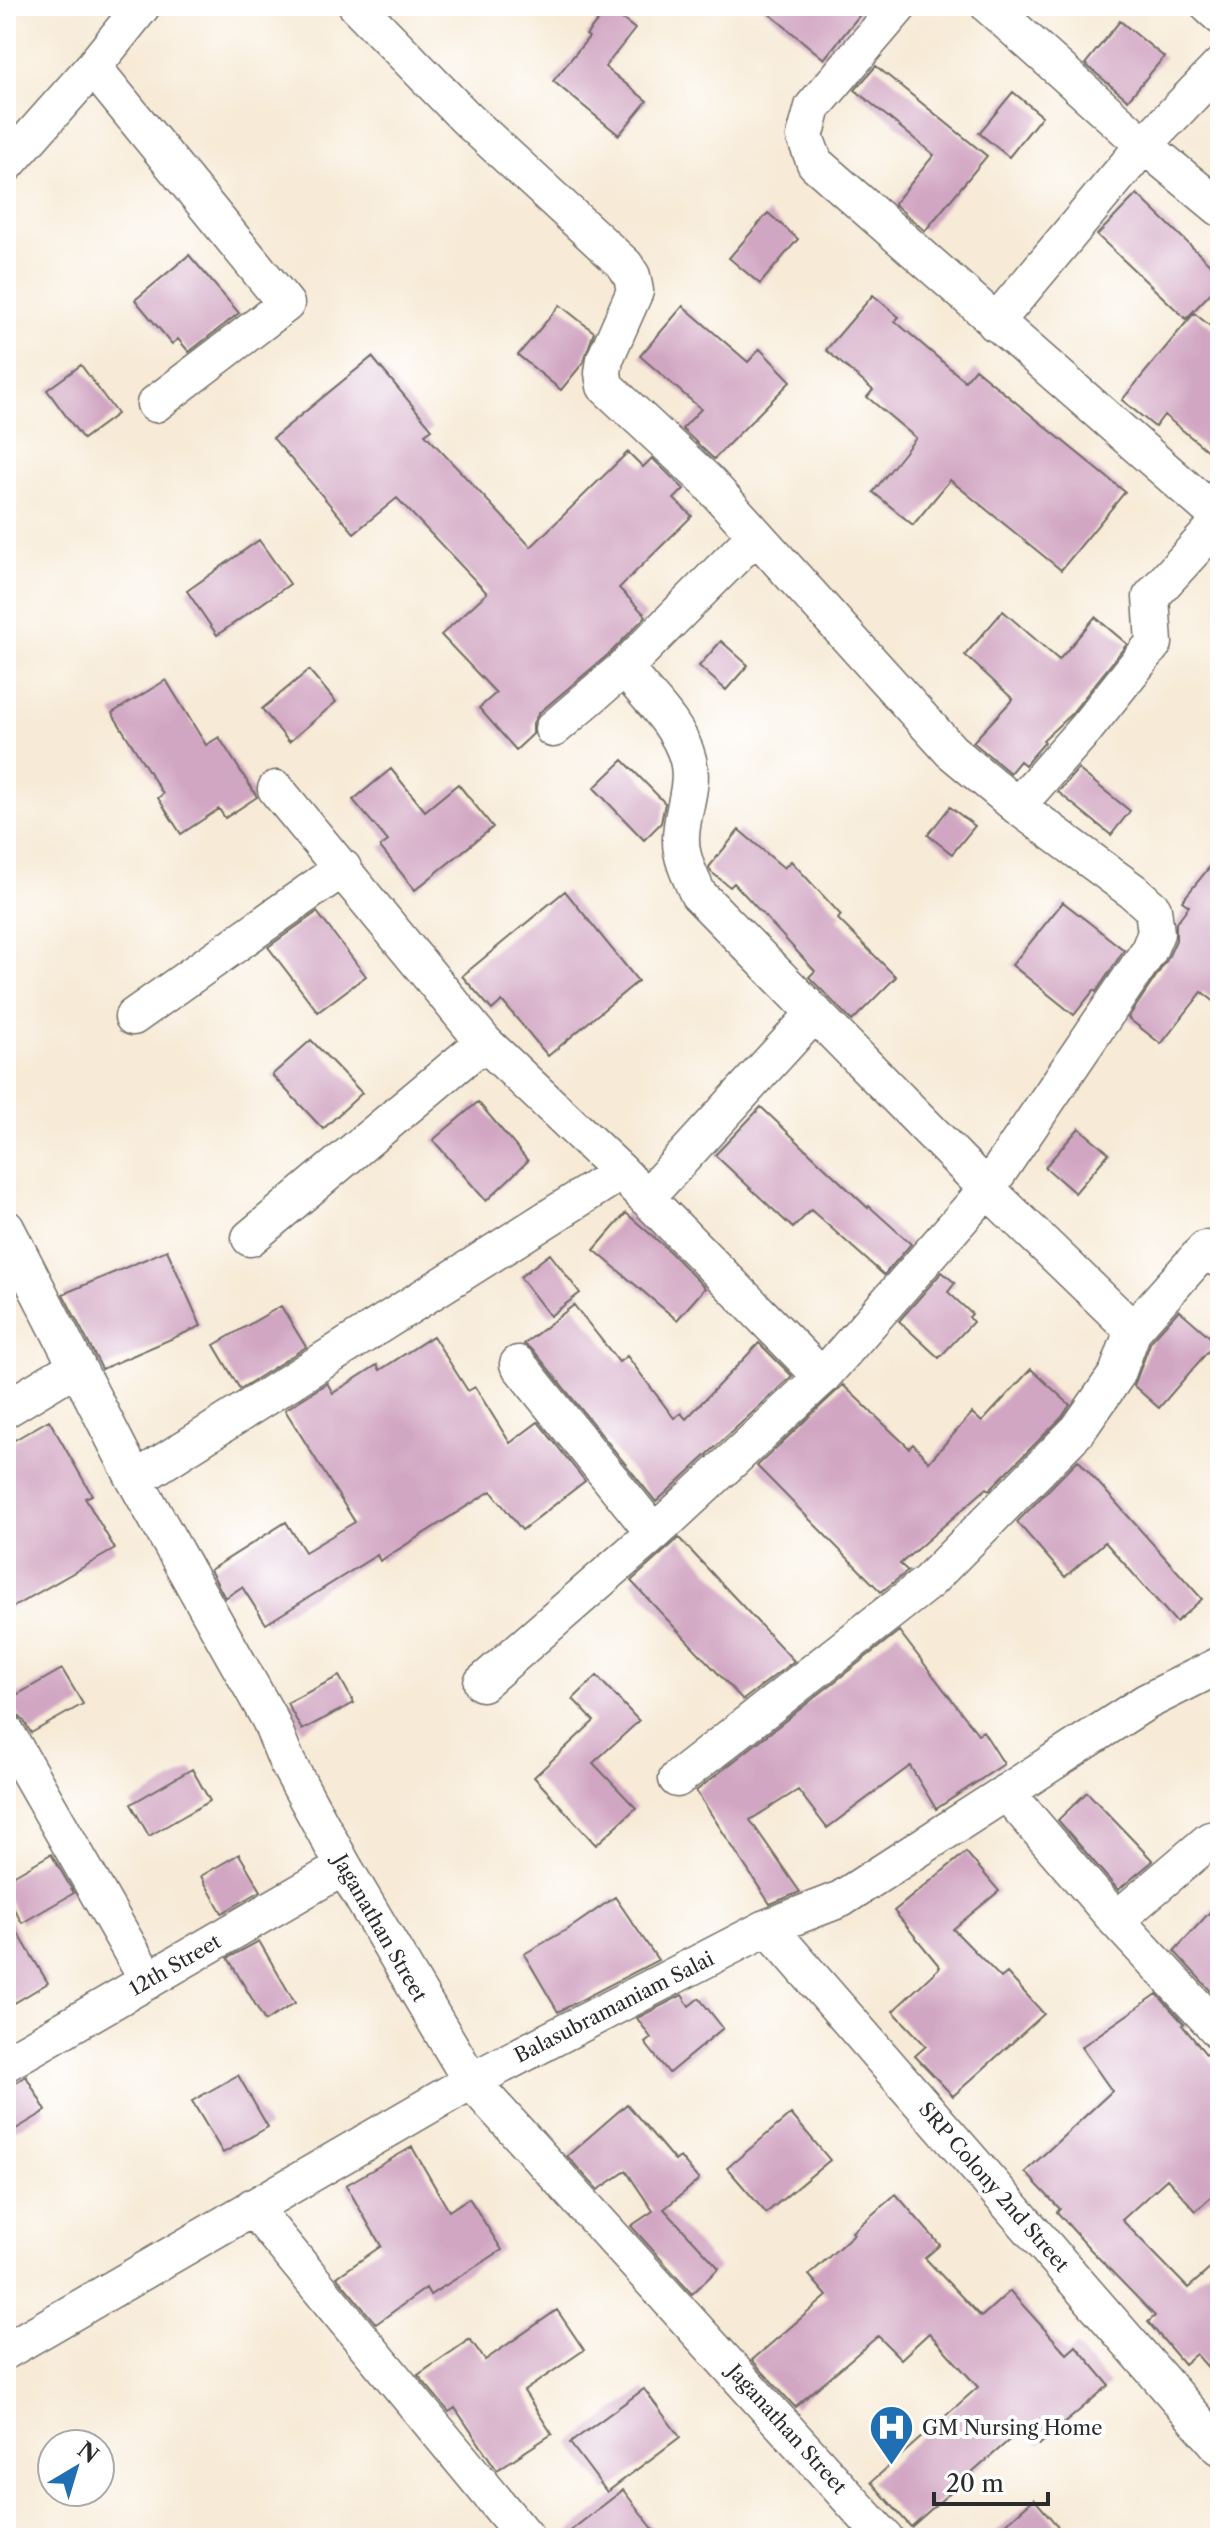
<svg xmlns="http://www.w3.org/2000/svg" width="1226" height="2544" viewBox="0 0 1226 2544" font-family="'Libre Caslon Text',serif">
<rect width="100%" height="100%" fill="#fff"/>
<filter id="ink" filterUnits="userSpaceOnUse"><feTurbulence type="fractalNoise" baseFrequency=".0125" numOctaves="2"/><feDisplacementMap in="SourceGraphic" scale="16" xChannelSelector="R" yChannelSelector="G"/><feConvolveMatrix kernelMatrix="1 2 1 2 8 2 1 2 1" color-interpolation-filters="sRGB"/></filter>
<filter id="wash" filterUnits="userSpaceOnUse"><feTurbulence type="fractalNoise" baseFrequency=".006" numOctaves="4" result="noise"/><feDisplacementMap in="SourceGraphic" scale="32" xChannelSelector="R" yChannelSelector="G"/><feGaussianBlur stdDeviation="1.8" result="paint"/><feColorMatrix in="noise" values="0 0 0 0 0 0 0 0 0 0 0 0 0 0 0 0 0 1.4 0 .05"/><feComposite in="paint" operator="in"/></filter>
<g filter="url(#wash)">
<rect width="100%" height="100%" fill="#f7ead6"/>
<g id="blocks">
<!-- building -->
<path fill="#d1a6c2" d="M760,6H867L824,59Z
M608,8L635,29L605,67L647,101L619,135L553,81L589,37L586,35Z
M1120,21L1164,57L1128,100L1085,64Z
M876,66L987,156L925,231L894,204L934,155L855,90Z
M1013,92L1042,116L1009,157L979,133Z
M1137,194L1220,274V283L1186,319L1097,235Z
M768,213L798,239L760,284L729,258Z
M189,255L239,313L189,352L178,339L172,344L135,300Z
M873,295L899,317L895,321L965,381L975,369L1125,492L1061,570L950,480L913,525L873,492L916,438L867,397L873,390L826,350Z
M560,305L594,332L583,363L561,390L518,355Z
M683,306L748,362L760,349L791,381L714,459L682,429L701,409L640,356Z
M1194,313L1220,334V461L1164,415L1155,427L1122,400Z
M372,357L432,429L425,434L531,547L628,452L643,467L652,458L684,489L674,499L692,516L619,588L646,616L610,653L539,713L533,723V734L516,750L479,708L496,693L441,635L487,593L397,498L354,533L273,438Z
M81,365L117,414L83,439L47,390Z
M259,540L290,584L217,635L187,591Z
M1003,611L1059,660L1095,617L1127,644L1071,714L1043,740L1045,742L1025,765L1020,761L1010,773L973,742L1013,699L965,655Z
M721,641L748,665L726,690L699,666Z
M309,670L336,702L289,742L262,709Z
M166,680L206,745L219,737L257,797L225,818L219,809L181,834L158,798L163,794L112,713Z
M623,760L665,803L661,823L644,840L594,788Z
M391,769L425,811L458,784L493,827L415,890L380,847L388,841L353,800Z
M1078,769L1130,811L1111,835L1058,792Z
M950,807L975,826L952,854L928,835Z
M739,830L784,868L791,861L841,915L838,919L896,977L852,1021L809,977L815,971L734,883L730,887L711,872L709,867Z
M1220,854V1006L1202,992L1161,1044L1128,1018L1167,960L1176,940V923L1189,906L1182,901Z
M565,891L638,981L548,1056L502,1001L492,1010L462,976Z
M1063,902L1124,950L1096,992L1094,990L1074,1015L1012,965Z
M317,912L366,976L318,1012L268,947Z
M311,1040L362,1093L323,1129L272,1075Z
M478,1102L528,1161L486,1201L433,1140Z
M761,1107L868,1208L869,1206L911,1244L884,1275L811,1210L793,1228L715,1155Z
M1079,1128L1109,1153L1075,1193L1045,1167Z
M626,1213L664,1246L705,1288L677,1320L594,1250Z
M167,1250L201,1326L102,1369L63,1294Z
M550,1254L580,1293L550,1316L520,1277Z
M942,1272L955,1283L948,1292L972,1314L969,1317L973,1322L939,1358L899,1321Z
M574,1305L619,1362L627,1356L674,1418L681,1413L686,1419L759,1343L792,1376L656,1502L534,1351L524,1344Z
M281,1306L306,1347L240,1389L214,1345Z
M1179,1310L1216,1342L1159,1408L1134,1386L1151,1341Z
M433,1336L468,1391L475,1387L510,1443L538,1422L585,1481L522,1530L491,1491L380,1561L377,1555L266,1624L242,1587L225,1598L210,1570L286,1522L305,1552L355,1522L285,1410L327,1383L333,1393L377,1365L380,1370Z
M1031,1369L1070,1405L1062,1417L989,1490L987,1488L900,1564L908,1571L881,1592L757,1466L843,1385L909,1448L913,1444L929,1462L972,1413L982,1422Z
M49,1420L92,1495L85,1498L115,1549L6,1611V1445Z
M1078,1460L1202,1599L1176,1622L1105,1542L1065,1577L1017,1522Z
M679,1538L794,1661L743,1700L631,1581Z
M899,1631L978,1734L983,1731L1004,1764L936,1809L910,1766L827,1828L798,1790L750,1820L800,1892L770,1904L696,1791Z
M62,1669L83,1704L31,1733L24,1721L17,1714L10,1712L6,1701Z
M339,1676L354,1703L302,1730L287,1703Z
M597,1676L639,1721L593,1763L636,1808L596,1845L534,1777L594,1721L573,1699Z
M192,1769L210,1801L149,1836L131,1804Z
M1087,1792L1153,1861L1118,1890L1058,1820Z
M966,1852L999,1891L953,1929L1001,1978L1007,1973L1044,2014L953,2096L915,2056L926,2046L893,2011L940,1967L894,1911Z
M51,1854L74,1893L22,1923L6,1895V1880Z
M239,1854L261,1891L222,1913L201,1876Z
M615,1897L658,1960L558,2012L524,1954L573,1926Z
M1220,1901V2001L1174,1951Z
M6,1913L48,1983L6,2008Z
M259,1941L295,2003L265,2021L228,1958Z
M1157,1994L1184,2024L1182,2025L1220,2071V2189L1196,2211L1167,2179L1122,2220L1188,2288L1220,2260V2381L1196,2354L1184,2364L1148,2322L1155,2316L1090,2249L1057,2212L1060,2209L1025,2172L1112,2091L1081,2047Z
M682,1995L689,2006L699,1998L723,2028L669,2073L645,2043L651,2038L637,2018Z
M238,2075L268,2127L223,2153L192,2101Z
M26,2076L46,2111L6,2135V2088Z
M627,2104L675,2161L680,2157L699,2180L664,2209L719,2268L692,2294L631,2226L653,2211L626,2171L598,2190L567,2156Z
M791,2114L830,2160L766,2213L727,2168Z
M412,2147L449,2211L469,2198L502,2250L430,2295L426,2288L376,2324L337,2277L381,2246L346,2185Z
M896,2194L940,2245L925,2258L981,2317L1010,2291L1067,2354L1076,2346L1109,2385L1039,2445L1024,2427L911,2527L871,2482L978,2387L929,2333L901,2359L878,2336L795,2407L752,2360L827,2296L809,2275L854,2234L852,2232Z
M557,2310L584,2350L524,2391L552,2434L497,2470L455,2408L449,2412L418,2375L470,2339L485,2360Z
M644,2389L680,2437L607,2492L570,2443Z
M623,2490L660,2538H561Z
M1034,2499L1068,2538H989Z"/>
</g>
</g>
<g filter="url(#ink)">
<use href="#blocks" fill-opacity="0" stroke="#726e67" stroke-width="2"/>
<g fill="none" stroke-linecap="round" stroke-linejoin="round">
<defs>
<path id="minor" d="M357,6L467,119L625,265L632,276L635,291L605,359L603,373L605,386L708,482L951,751L1017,806L1134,892L1153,909L1156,933L1148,952L987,1189L698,894C691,878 681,859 681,841C680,814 695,787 688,760C679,724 646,696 624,668
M899,6L813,107L805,137L815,163L1220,518
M989,6L1144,145L1220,208
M1209,6L1220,16
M93,67L286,304L155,404
M6,165L93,67L142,6
M995,323L1144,145L1220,66
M553,729L624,668L756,535
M276,789L484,1042L621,1172
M1017,806L1086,728L1154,643L1151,597L1220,521
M133,1017L343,868
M646,1198L815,1013
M6,1228L135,1480L270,1720L287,1762L344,1867L471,2081L885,2538
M250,1238L484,1042
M518,1364L654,1533
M6,1409L77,1366
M135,1480L621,1172L822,1377L987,1189L1133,1330L1205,1249L1220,1260
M482,1683L654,1533L822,1377
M6,1732L148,1981
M677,1779L928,1582L1078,1430L1117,1374L1133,1330
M1006,1792L1116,1920
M1220,1838L1210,1840L1116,1920L1220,2032
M768,1927L1220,2447
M6,2063L344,1867
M252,2207L526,2538
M6,2351L471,2081L768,1927L841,1899L1146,1702L1220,1665"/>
</defs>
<!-- minor casing -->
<use href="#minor" stroke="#726e67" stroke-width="39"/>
<!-- minor -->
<use href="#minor" stroke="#fff" stroke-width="36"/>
</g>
</g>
<!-- icons -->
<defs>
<symbol id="hospital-pin" viewBox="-11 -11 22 30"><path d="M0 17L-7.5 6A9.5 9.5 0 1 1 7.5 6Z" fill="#1f6fb2" stroke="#fff"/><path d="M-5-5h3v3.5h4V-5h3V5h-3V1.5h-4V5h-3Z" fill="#fff"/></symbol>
</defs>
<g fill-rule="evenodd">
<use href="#hospital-pin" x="866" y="2402" width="51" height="69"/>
</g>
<g text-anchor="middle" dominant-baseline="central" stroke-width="8" stroke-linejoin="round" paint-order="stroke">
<!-- street labels -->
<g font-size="20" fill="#2b2b2b" stroke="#fff">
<text transform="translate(380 1928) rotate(60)">Jaganathan Street</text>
<text transform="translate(175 1965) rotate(-30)">12th Street</text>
<text transform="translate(614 2007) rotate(-27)">Balasubramaniam Salai</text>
<text transform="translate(994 2187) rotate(49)">SRP Colony 2nd Street</text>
<text transform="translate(787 2429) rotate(48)">Jaganathan Street</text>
</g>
<!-- poi labels -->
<g font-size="20" fill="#2b2b2b" stroke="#fff" text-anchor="start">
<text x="922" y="2428">GM Nursing Home</text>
</g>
</g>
<!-- margin -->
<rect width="1226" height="2544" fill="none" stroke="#fff" stroke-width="32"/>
<!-- north arrow -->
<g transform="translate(76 2468) rotate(38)"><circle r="38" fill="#ffffff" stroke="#aaaaaa" stroke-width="2"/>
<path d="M0-6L14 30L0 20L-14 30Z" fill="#1f6fb2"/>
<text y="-12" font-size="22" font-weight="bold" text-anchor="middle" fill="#2b2b2b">N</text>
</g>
<!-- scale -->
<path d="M934 2492v12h114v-12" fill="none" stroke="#2b2b2b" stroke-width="4"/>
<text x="946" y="2492" font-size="24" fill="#2b2b2b" stroke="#ffffff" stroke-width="6" paint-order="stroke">20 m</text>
</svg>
